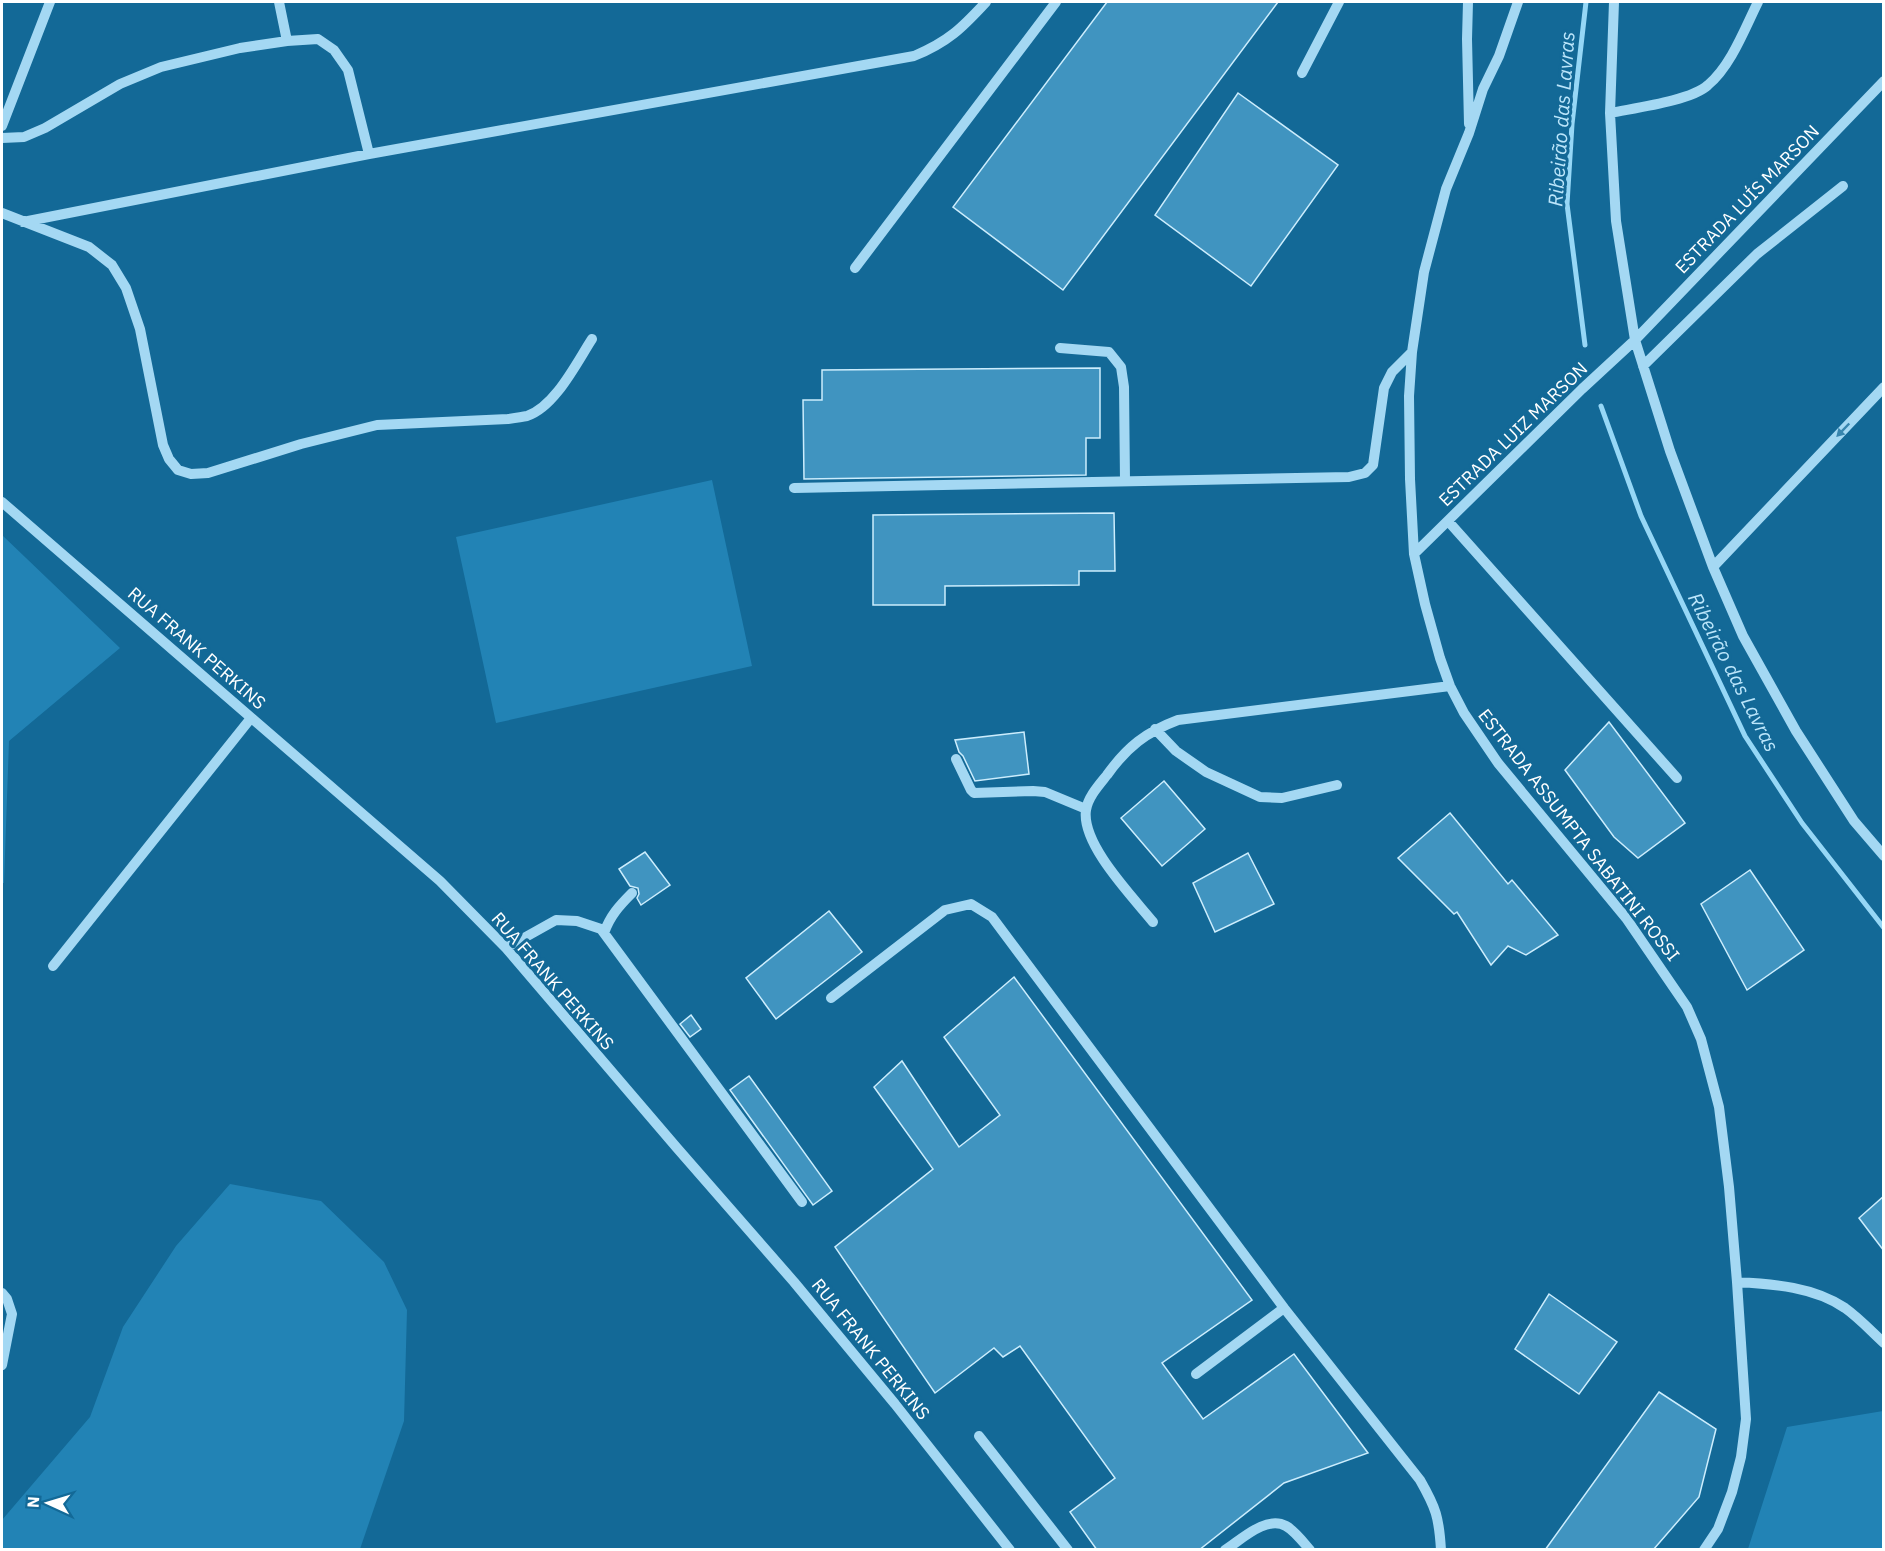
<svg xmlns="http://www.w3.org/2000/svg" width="1885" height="1551" viewBox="0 0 1885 1551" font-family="'IBM Plex Sans',sans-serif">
<rect width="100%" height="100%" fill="#136997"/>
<!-- green -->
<path fill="#2283b5" d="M712,480L752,666L496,723L456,537Z
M2,535L120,648L9,741L4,883H2Z
M230,1184L321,1201L384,1262L407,1310L404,1421L360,1549H2V1520L90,1417L123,1327L176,1246Z
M1883,1411V1549H1748L1787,1427Z"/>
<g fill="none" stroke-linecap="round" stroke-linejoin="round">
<!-- stream -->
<path stroke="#96d7f6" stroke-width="5" d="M1585,345L1567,204L1572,124L1586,2
M1601,406L1641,516L1745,736L1802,823L1884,928"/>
</g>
<!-- building -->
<path fill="#4094c0" stroke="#ccedfd" stroke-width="1.5" d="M1107,2H1278L1063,290L953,207Z
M1238,93L1338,165L1251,286L1155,215Z
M1100,368V438H1086V475L804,479L803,400H822V370Z
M1114,513L1115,571H1079V585L945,586V605H873V515Z
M1609,722L1685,823L1638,858L1614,837L1565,770Z
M1024,732L1029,774L975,781L963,756L959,752L955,740Z
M1164,781L1205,829L1162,866L1121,818Z
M1450,813L1508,884L1512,880L1558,935L1526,955L1508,946L1491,965L1457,912L1454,914L1398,858Z
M645,852L670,885L641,905L637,898L639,894L638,888L630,886L619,869Z
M1248,853L1274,904L1215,932L1193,883Z
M1750,870L1804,950L1747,990L1701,904Z
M829,911L862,952L776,1019L746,978Z
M1014,977L1252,1300L1162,1363L1203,1419L1294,1354L1368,1453L1284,1483L1199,1550H1097L1070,1512L1115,1478L1020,1346L1003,1357L994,1348L935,1393L835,1247L933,1169L874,1087L902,1061L959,1147L1000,1115L944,1037Z
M691,1015L701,1029L690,1037L680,1024Z
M749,1076L832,1191L813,1205L730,1090Z
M1884,1196V1251L1859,1218Z
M1549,1294L1617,1342L1579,1394L1515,1349Z
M1659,1392L1716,1429L1699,1497L1653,1550H1545Z"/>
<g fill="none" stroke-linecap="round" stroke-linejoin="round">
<!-- minor -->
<path stroke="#a4d8f3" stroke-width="10" d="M279,2L287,41
M1468,2L1467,39L1469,124
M1518,2L1499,56L1483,89L1469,133L1446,189L1424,272L1412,352L1409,396L1410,479L1414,554L1425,604L1440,658L1450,686L1464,713L1498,763L1626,918L1687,1007L1701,1039L1719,1107L1729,1187L1737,1282L1746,1419L1741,1457L1732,1492L1718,1529L1704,1550
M1614,2L1610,113L1616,221L1635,340L1670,451L1713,567L1743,636L1796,731L1854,821L1884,856
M1302,73L1339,2
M1610,113C1634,108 1691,101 1708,85C1731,66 1745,28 1758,2
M2,126L50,2
M2,138L24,137L45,128L120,84L161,67L240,48L287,41L318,39L334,50L348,70L369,154
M2,213L89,247L112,265L126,288L140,329L163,445L169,459L178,470L191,474L208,473L301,444L377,425L508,419C515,418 522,417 527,416C555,407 577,362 592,339
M23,222L369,154L914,56C948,42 962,28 986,2
M855,268L1056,2
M1060,348L1109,352L1121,367L1124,387L1125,481
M1643,366L1757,254L1843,186
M794,488L1349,477L1365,473L1373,465L1384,388L1392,372L1412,352
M2,502L440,881L506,948L677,1148L794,1282L895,1404L1010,1550
M1448,521L1677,778
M1414,554L1582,389L1635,340L1884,81
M1713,567L1884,387
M1155,729L1176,751L1206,772L1260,797L1282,798L1337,785
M956,759L971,790L974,793L1033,791L1045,792L1086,809
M1153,922C1132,896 1081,844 1086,810C1088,797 1099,785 1107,775C1127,747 1146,732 1178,720L1450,686
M604,933C610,916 619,906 632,893
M506,948L556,920L577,921L601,929L802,1202
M53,966L251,718
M831,998L945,910L971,904L992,917L1284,1308L1420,1480C1436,1508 1439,1517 1441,1550
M1737,1282C1774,1284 1814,1287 1845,1308C1859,1318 1871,1331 1884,1343
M2,1293L7,1299L12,1314L2,1365
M1196,1374L1284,1308
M979,1436L1068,1550
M1225,1550C1241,1540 1266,1515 1286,1526C1295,1531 1303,1542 1310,1550"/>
</g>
<!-- one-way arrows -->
<defs><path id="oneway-solid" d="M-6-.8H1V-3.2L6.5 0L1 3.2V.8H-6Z" transform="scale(1.5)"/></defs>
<use fill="#3785ae" href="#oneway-solid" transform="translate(1843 430) rotate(134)"/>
<g text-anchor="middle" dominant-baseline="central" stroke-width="6" stroke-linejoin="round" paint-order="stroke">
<!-- street labels -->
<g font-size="18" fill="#fff" stroke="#136997">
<text transform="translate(1747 199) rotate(-46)">ESTRADA LUÍS MARSON</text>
<text transform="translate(1513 434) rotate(-44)">ESTRADA LUIZ MARSON</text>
<text transform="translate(197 648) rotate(41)">RUA FRANK PERKINS</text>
<text transform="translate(1579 835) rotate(52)">ESTRADA ASSUMPTA SABATINI ROSSI</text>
<text transform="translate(553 981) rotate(49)">RUA FRANK PERKINS</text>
<text transform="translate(871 1349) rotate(51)">RUA FRANK PERKINS</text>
</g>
<!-- water labels -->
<g font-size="20" font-style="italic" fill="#bce6fb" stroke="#136997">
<text transform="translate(1561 119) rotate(-86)">Ribeirão das Lavras</text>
<text transform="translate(1734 672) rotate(63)">Ribeirão das Lavras</text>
</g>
</g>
<!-- border -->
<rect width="1885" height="1551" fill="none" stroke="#ffffff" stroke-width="6"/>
<!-- north arrow -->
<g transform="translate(48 1503) rotate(274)" stroke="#136997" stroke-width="4.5" paint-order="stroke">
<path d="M0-4.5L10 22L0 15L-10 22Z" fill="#ffffff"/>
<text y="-9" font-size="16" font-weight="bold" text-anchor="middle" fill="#ffffff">N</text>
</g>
</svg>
